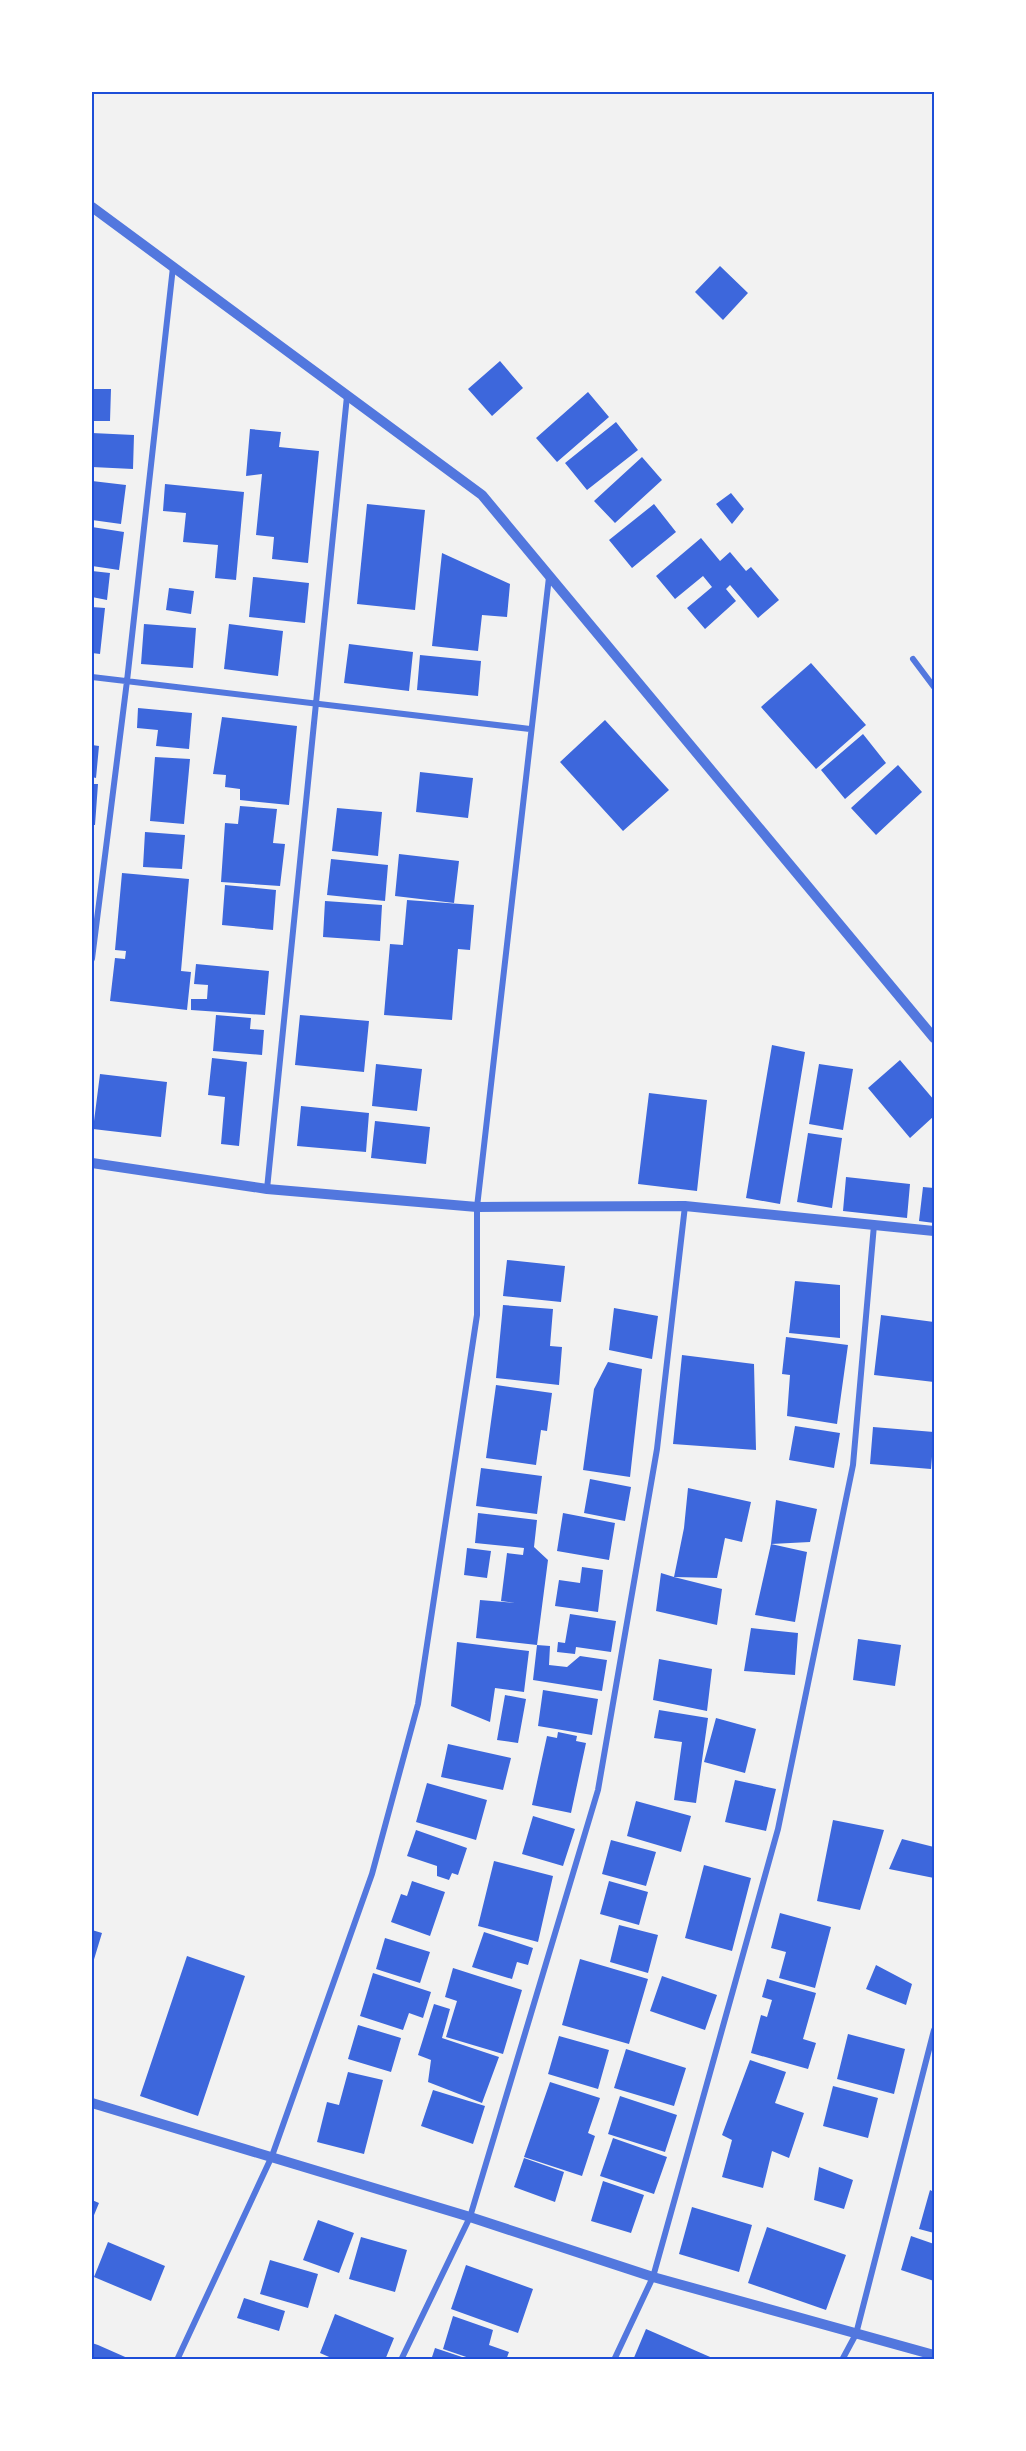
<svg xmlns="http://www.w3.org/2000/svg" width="1026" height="2451" viewBox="0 0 1026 2451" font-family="Manrope,sans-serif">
<rect width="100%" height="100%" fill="#f2f2f2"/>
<!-- building -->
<path fill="#3d67dc" d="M720,266L748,293L723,320L695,292Z
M500,361L523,388L492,416L468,389Z
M92,389H111L110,421H92Z
M588,392L609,417L557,462L536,438Z
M616,422L638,450L587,490L565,463Z
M250,429L281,432L279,447L319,451L308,563L272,559L274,537L256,535L262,474L246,476Z
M92,433L134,435L133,469L92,467Z
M642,457L662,480L615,523L594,501Z
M92,481L126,485L121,524L92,520Z
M165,484L244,492L236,580L215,578L218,545L183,542L186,513L163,511Z
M731,493L744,509L732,524L716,504Z
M367,504L425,510L415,610L357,604Z
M654,504L676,532L632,568L609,540Z
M92,527L124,532L119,570L92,566Z
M701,538L720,561L730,552L746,571L751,567L779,600L758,618L730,585L726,589L736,601L705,629L687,608L712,587L703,576L675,599L656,576Z
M442,553L510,584L507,617L482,615L478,651L432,646Z
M92,571L110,573L107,600L92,597Z
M253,577L309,583L305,623L249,617Z
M169,588L194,591L191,614L166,610Z
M92,607L105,608L100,654L92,653Z
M144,624L196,628L193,668L141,664Z
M229,624L283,631L278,676L224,669Z
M349,644L413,652L409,691L344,683Z
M420,655L481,661L478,696L417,690Z
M811,663L866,725L816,769L761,707Z
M138,708L192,713L189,749L156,746L158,730L137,728Z
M222,717L297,726L289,805L240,800V789L225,787L226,775L213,774Z
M605,720L669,790L623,831L560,762Z
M863,734L886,763L845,799L821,770Z
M92,745L99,746L96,778L92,777Z
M155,757L190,759L184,824L150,821Z
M898,765L922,792L876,835L851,808Z
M420,772L473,778L468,818L416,812Z
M92,784H98L95,825H92Z
M240,806L277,809L273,843L285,844L280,886L221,882L225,823L238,824Z
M337,808L382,812L378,856L332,851Z
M145,832L185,835L182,869L143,867Z
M399,854L459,861L454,903L395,896Z
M331,859L388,865L385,901L327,895Z
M122,873L189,879L181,971L191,972L187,1010L110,1001L115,958L125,959L126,951L115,950Z
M225,885L276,890L273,930L222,925Z
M407,900L474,905L470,950L458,949L452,1020L384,1015L390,944L403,945Z
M325,901L382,905L380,941L323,937Z
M196,964L269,971L265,1015L191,1010V999H207L208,985L194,984Z
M216,1015L251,1018L250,1029L264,1030L262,1055L213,1051Z
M300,1015L369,1021L364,1072L295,1065Z
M772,1045L805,1052L780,1204L746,1198Z
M212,1058L247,1062L239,1146L221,1144L225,1097L208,1095Z
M900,1060L934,1100V1116L910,1138L868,1088Z
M376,1064L422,1069L417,1111L372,1106Z
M819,1064L853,1069L843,1130L809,1124Z
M100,1074L167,1082L161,1137L93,1129Z
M649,1093L707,1100L697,1191L638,1184Z
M301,1106L369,1113L366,1152L297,1146Z
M375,1121L430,1127L426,1164L371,1158Z
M808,1133L842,1138L832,1208L797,1202Z
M846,1177L910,1184L907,1218L843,1211Z
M923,1187L934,1188V1223L919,1221Z
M507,1260L565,1266L561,1302L503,1296Z
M795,1281L840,1285V1338L789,1333Z
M503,1305L553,1309L550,1346L562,1347L559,1385L496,1378Z
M614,1308L658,1316L652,1359L609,1350Z
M881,1315L934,1322V1382L874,1375Z
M786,1337L848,1345L837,1424L787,1416L790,1375L782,1374Z
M682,1355L754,1364L756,1450L673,1444Z
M608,1362L642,1369L630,1477L583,1470L594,1389Z
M496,1385L552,1393L547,1431L541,1430L536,1465L486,1458Z
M795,1426L840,1433L834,1468L789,1460Z
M873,1427L934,1432L931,1469L870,1464Z
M481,1468L542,1476L537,1514L476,1506Z
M590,1479L631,1487L625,1521L584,1513Z
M688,1488L751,1502L742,1542L725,1538L717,1578L674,1577L722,1589L717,1625L656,1611L661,1573L674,1577L684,1528Z
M776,1500L817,1509L810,1542L771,1544L807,1552L795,1622L755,1615L771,1544Z
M478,1513L537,1520L534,1547L548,1560L537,1645L476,1638L480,1600L515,1603L501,1601L507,1553L523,1555L524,1548L475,1543Z
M563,1513L615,1523L609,1560L557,1551Z
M467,1548L491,1551L487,1578L464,1575Z
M582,1567L603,1570L598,1612L555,1606L559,1580L580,1583Z
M570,1614L616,1621L611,1652L576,1647L575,1654L557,1652L558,1642L565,1643Z
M751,1628L798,1633L795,1675L744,1671Z
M858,1639L901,1645L895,1686L853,1680Z
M457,1642L529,1651L524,1692L495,1688L490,1722L451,1706Z
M537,1645L550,1646L549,1665L567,1667L580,1656L607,1660L602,1691L533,1680Z
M659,1659L712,1669L707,1711L653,1700Z
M543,1690L598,1699L592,1735L538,1726Z
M505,1695L526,1699L518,1743L497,1740Z
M659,1710L708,1718L696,1803L674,1800L682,1742L654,1738Z
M716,1718L756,1729L745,1773L704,1762Z
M558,1732L577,1736L576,1741L586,1743L571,1813L532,1805L547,1736L557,1738Z
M448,1744L511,1758L503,1790L441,1777Z
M735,1780L776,1789L766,1831L725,1822Z
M427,1783L487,1800L476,1840L416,1822Z
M636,1801L691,1816L681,1852L627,1836Z
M533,1816L575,1829L563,1866L522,1854Z
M833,1820L884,1830L860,1910L817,1901Z
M416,1830L467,1848L458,1875L452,1873L449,1880L437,1876V1866L407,1856Z
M902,1839L934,1847V1878L889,1869Z
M611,1840L656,1852L646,1886L602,1874Z
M494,1861L553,1876L538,1942L478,1926Z
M704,1865L751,1878L732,1951L685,1938Z
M412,1881L445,1892L430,1936L391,1922L401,1894L407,1896Z
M609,1881L648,1892L639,1925L600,1914Z
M780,1913L831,1927L815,1988L779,1978L786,1952L771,1948Z
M619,1925L658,1935L648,1973L610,1962Z
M92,1930L102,1933L92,1966Z
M484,1932L533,1948L528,1965L517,1962L512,1979L472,1967Z
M385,1938L430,1952L420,1983L376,1969Z
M187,1956L245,1976L198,2116L140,2096Z
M580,1959L648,1979L629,2044L562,2025Z
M876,1965L912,1984L906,2005L866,1989Z
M453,1968L522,1990L503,2054L446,2037L457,2001L445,1997Z
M373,1973L431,1992L423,2018L409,2013L403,2030L360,2016Z
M662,1976L717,1995L705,2030L650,2011Z
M767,1979L816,1993L803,2039L816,2043L808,2069L751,2053L761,2015L767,2017L772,2000L762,1997Z
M434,2004L450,2009L442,2038L499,2057L482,2103L428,2082L431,2060L418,2055Z
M358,2025L401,2038L391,2072L348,2059Z
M848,2034L905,2049L894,2094L837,2079Z
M559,2036L609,2050L598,2089L548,2074Z
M626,2049L686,2068L674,2106L614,2088Z
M750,2060L786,2072L775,2103L804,2113L789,2158L772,2151L763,2188L722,2177L732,2140L722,2135Z
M348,2072L383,2080L364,2154L317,2142L327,2102L339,2105Z
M550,2082L600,2098L588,2133L595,2136L582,2176L524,2157Z
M833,2086L878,2098L868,2138L823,2126Z
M433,2090L485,2106L473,2144L421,2126Z
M620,2096L677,2115L665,2152L608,2134Z
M613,2138L667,2157L654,2194L600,2176Z
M524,2158L564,2172L555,2202L514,2187Z
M819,2167L853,2180L844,2209L814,2200Z
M603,2181L644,2195L631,2233L591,2221Z
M930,2190L934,2192V2233L919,2229Z
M92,2200L99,2203L92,2220Z
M692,2207L752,2225L739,2272L679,2254Z
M318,2220L354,2233L339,2273L303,2260Z
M767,2227L846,2255L826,2310L748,2283Z
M911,2236L934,2244V2281L901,2270Z
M361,2237L407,2250L395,2292L349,2279Z
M108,2242L165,2266L151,2301L94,2277Z
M270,2260L318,2274L308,2308L260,2294Z
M466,2265L533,2289L518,2333L451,2309Z
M244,2298L285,2311L279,2331L237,2318Z
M335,2314L394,2338L385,2360H336L320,2353Z
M453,2316L493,2330L489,2345L509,2352L506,2360H475L443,2349Z
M646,2329L717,2360H633Z
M92,2343L98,2345L132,2360H92Z
M435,2348L468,2359V2360H431Z"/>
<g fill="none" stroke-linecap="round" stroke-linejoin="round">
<!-- minor -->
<path stroke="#5277de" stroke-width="6" d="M913,659L934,687
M92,677L530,729
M92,959L127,681L173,267
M267,1189L347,396
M177,2360L272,2156L372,1874L418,1704L477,1315V1207L549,577
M401,2360L470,2217L598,1790L657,1449L685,1206
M614,2360L653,2277L778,1829L853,1465L874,1225
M842,2360L856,2334L934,2030"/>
<!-- tertiary -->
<path stroke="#5277de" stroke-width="10" d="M92,207L482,495L934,1038
M92,1163L267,1189L477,1207L685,1206L934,1231
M92,2103L470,2217L653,2277L934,2355"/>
</g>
<!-- border -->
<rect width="1026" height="2451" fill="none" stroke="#ffffff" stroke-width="186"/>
<rect x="93" y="93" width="840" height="2265" fill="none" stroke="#1d4ed8" stroke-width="2"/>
</svg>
